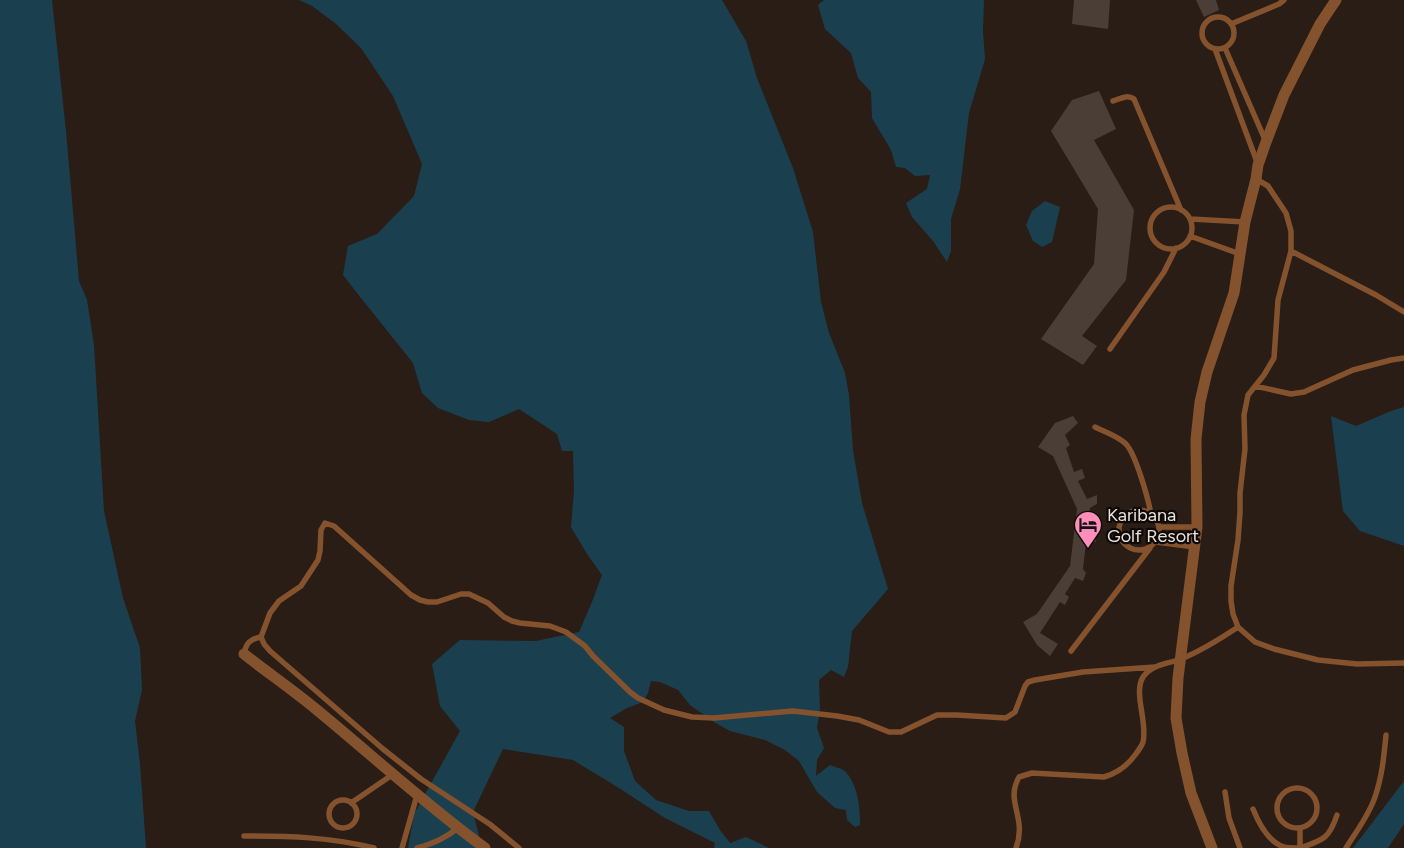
<svg xmlns="http://www.w3.org/2000/svg" width="1404" height="848" viewBox="0 0 1404 848" font-family="Figtree,sans-serif">
<rect width="100%" height="100%" fill="#291d16"/>
<!-- water -->
<path fill="#1a4050" d="M0,0H52L66,131L79,281L87,300L94,345L104,511L123,598L140,648L142,690L135,721L140,764L146,848H0Z
M299,0H722L746,41L757,78L793,168L813,232L821,302L829,333L845,373L849,395L853,450L862,503L888,589L852,631L848,667L844,677L831,670L819,680L820,710L817,728L824,748L817,760L816,776L830,765C834,767 841,768 845,771C858,785 860,807 860,825L855,827L847,820L846,810L835,808L817,792L799,761L785,750L765,740L730,731L714,722L690,705L678,690L660,682L651,681L648,693L643,702L627,708L610,718L624,727V751L635,781L656,800L689,811H709L720,830L730,843L746,837L769,848H714L715,843L665,818L619,788L573,760L503,749L473,812L482,848H408L414,814L460,731L440,706L432,664L460,640L536,641L579,632L592,602L602,575L587,554L571,527L574,491L573,451H562L557,434L519,409L489,422L469,420L438,408L422,393L413,363L361,298L343,275L348,246L377,234L414,196L422,164L393,96L361,48L335,23L312,6Z
M824,0H984L983,31L985,59L969,113L960,189L951,219V251L947,262L933,241L912,217L906,203L927,189L930,175L915,176L905,168L896,167L891,150L872,118L871,92L858,78L851,53L825,29L818,5Z
M1045,201L1060,207L1052,242L1042,247L1033,241L1026,225L1032,211Z
M1404,407V546L1360,531L1343,511L1331,416L1356,426L1391,411Z
M1404,781V824L1388,848H1353Z"/>
<!-- building -->
<path fill="#4b3e36" d="M1074,0H1110L1108,29L1072,24Z
M1196,0H1216L1219,10L1204,17Z
M1099,91L1116,129L1094,140L1134,210L1126,280L1082,336L1097,346L1083,365L1041,339L1094,264L1098,209L1051,131L1072,100Z
M1073,416L1078,423L1065,435L1070,445L1066,448L1074,472L1082,469L1085,478L1078,481L1087,499L1097,495V504L1090,508L1086,533H1095L1096,542H1086L1083,569L1086,573L1083,581L1075,578L1065,594L1069,597L1065,605L1060,602L1040,633L1058,644L1050,656L1037,645L1023,622L1037,614L1070,566L1077,509L1053,456L1038,447L1055,423Z"/>
<g fill="none" stroke-linecap="round" stroke-linejoin="round">
<!-- service -->
<path stroke="#85522e" stroke-width="5.5" d="M1202 33a16 16 0 1 1 32 0a16 16 0 1 1-32 0Z
M1231,24L1279,4L1284,0
M1225,48L1266,142
M1215,49L1257,162
M1113,101C1120,99 1127,94 1134,99L1181,210
M1256,179L1268,186L1286,213L1291,231V251L1278,300L1274,358L1264,375L1248,395L1244,415L1245,449L1240,493V512L1238,540L1231,586V601L1233,614L1238,627L1255,642L1274,649L1318,660L1357,664L1404,663
M1150 228a21 21 0 1 1 42 0a21 21 0 1 1-42 0Z
M1191,219L1245,222
M1190,236L1240,254
M1291,251L1376,295L1404,312
M1110,349L1164,272L1176,248
M1255,386L1291,394L1304,392L1353,370L1391,360L1404,358
M1095,427C1105,432 1118,436 1126,444C1136,455 1148,498 1151,514
M1119 530a20 20 0 1 1 40 0a20 20 0 1 1-40 0Z
M1159,527H1197
M1156,542L1195,547
M1071,651L1150,548
M244,654C246,643 250,639 261,637
M1277 808a20 20 0 1 1 40 0a20 20 0 1 1-40 0Z
M1225,792L1229,818L1240,848
M329 814a14 14 0 1 1 28 0a14 14 0 1 1-28 0Z
M351,803L392,775
M1253,809C1259,824 1268,842 1284,847C1288,848 1293,848 1297,848
M244,836C288,836 331,837 374,848
M402,848L417,795
M417,848C434,843 444,839 458,828
M519,848L491,825L421,779L383,749L270,651L264,644L261,637L270,613L279,601L301,586L318,560L320,551L321,530L325,523L334,526L401,586L411,595L420,600L428,602H437L461,594H469L488,603L504,617L512,621L520,623L550,626L566,632L585,646L593,656L630,692L638,698L664,710L692,717L714,718L793,711L837,716L859,720L889,732H901L937,715H957L1006,718L1015,712L1025,686L1028,682L1035,680L1083,672L1155,667
M1016,848C1019,840 1020,832 1019,824C1017,806 1009,795 1019,777L1032,773L1104,777C1118,773 1127,766 1135,755C1138,751 1142,746 1143,742C1148,723 1133,693 1143,677C1152,664 1168,664 1181,659C1201,651 1220,639 1238,627
M1300,848C1323,840 1329,839 1337,815
M1300,848V828
M1346,848C1356,832 1369,815 1375,797C1382,777 1384,756 1386,735"/>
<!-- minor -->
<path stroke="#85522e" stroke-width="11" d="M244,654C268,673 293,690 317,710C373,756 426,805 485,848
M1212,848L1191,793L1182,753L1176,718L1178,678L1197,527L1196,439L1200,402L1207,372L1234,293L1245,222L1256,179L1258,165L1266,142L1284,95L1320,24L1336,0"/>
</g>
<!-- icons -->
<defs>
<symbol id="hotel-pin" viewBox="-11 -11 22 30"><path d="M0 17L-7.5 6A9.5 9.5 0 1 1 7.5 6Z" fill="#ff8eba" stroke="#0e0906"/><path d="M-6-4.5h1.5V1H6V5H4.5V3h-9V5H-6ZM-4 0a1.8 1.8 0 1 1 3.6 0ZM.5 0V-2.5h3Q6-2.5 6 0Z" fill="#111"/></symbol>
</defs>
<g fill-rule="evenodd">
<use href="#hotel-pin" x="1072" y="509" width="32" height="43"/>
</g>
<g text-anchor="middle" dominant-baseline="central" stroke-width="4.5" stroke-linejoin="round" paint-order="stroke">
<!-- poi labels -->
<g font-size="18" fill="#e9e1dc" stroke="#0e0906" text-anchor="start">
<text x="1107" y="515">Karibana<tspan x="1107" dy="21">Golf Resort</tspan></text>
</g>
</g>
</svg>
